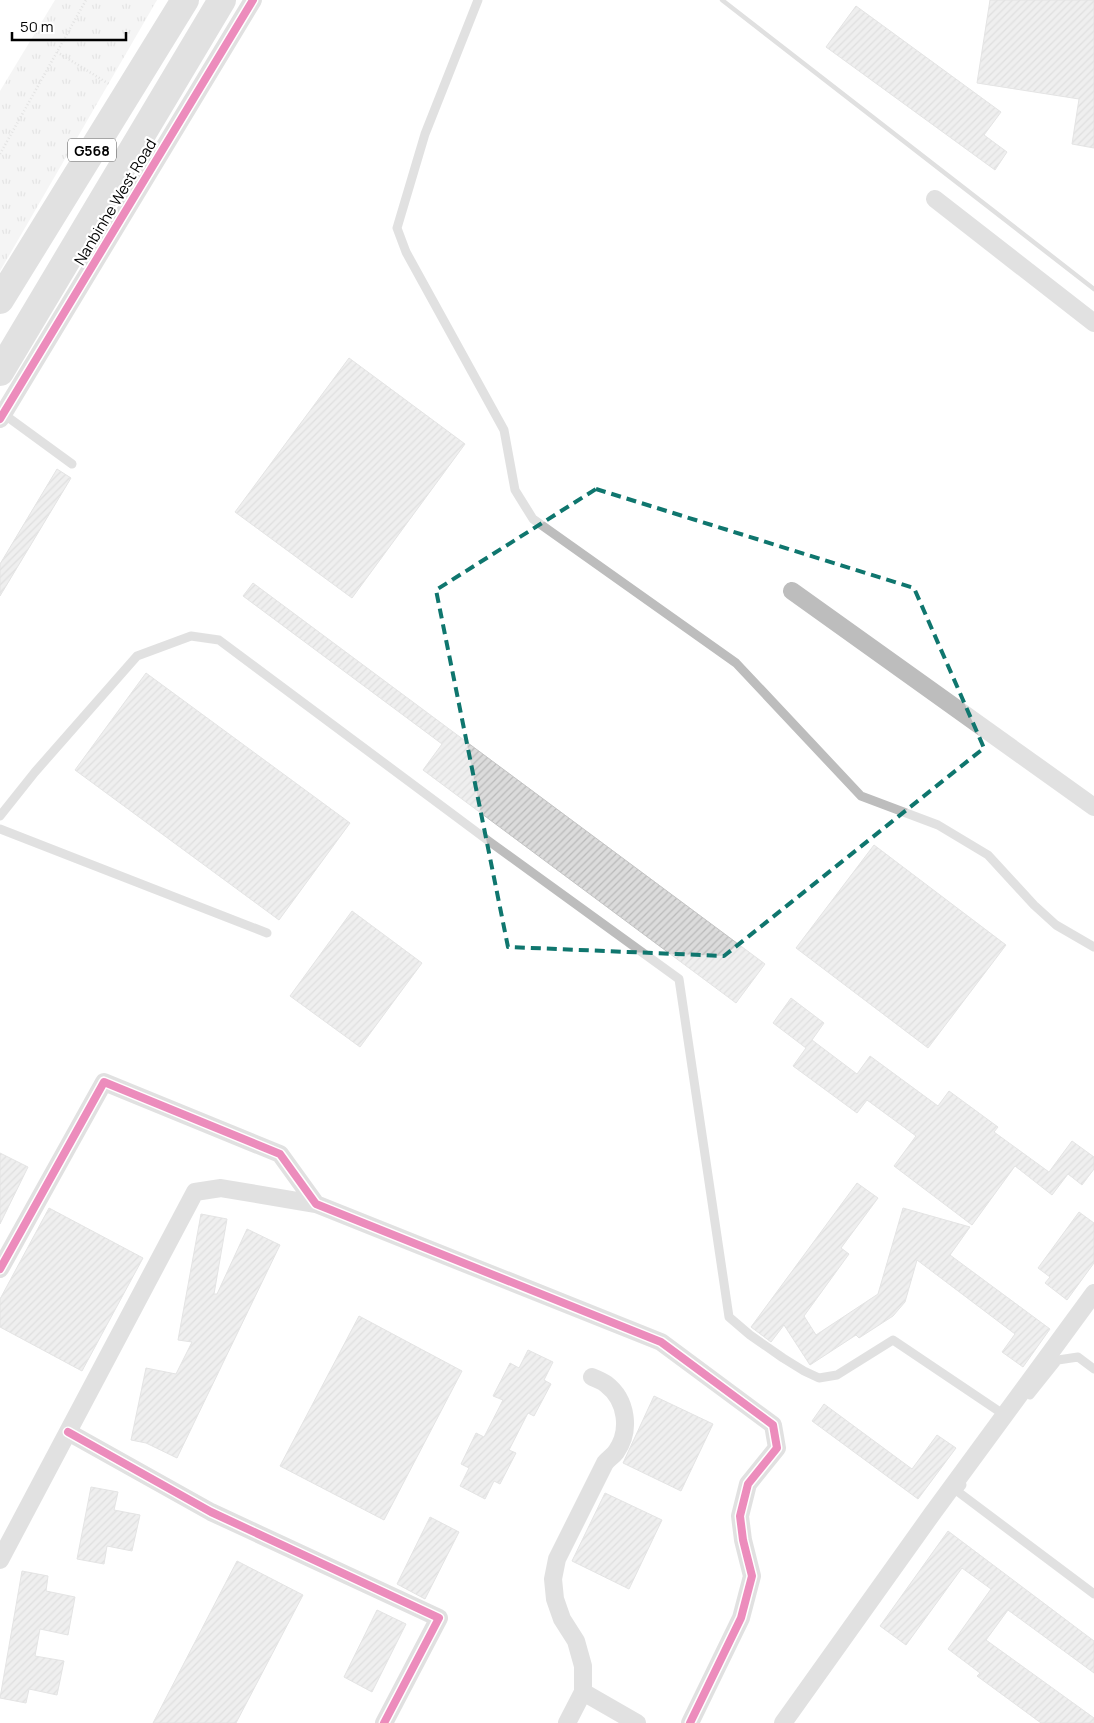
<svg xmlns="http://www.w3.org/2000/svg" width="1094" height="1723" viewBox="0 0 1094 1723" font-family="Manrope,sans-serif">
<defs>
<pattern id="park-tufts" width="24" height="20" patternUnits="userSpaceOnUse" patternTransform="scale(1.25)"><rect width="24" height="20" fill="#e8e8e8"/><path d="M3 7l-1-3M5 7V3M7 7l1-3M15 17l-1-3M17 17v-4M19 17l1-3" fill="none" stroke="#c5c5c5"/></pattern>
<pattern id="building-hatch" width="6" height="6" patternUnits="userSpaceOnUse" patternTransform="scale(1.25)"><rect width="6" height="6" fill="#dbdbdb"/><path d="M-1 1l2-2M0 6l6-6M5 7l2-2" fill="none" stroke="#bababa"/></pattern>
</defs>
<rect width="100%" height="100%" fill="#fff"/>
<!-- park -->
<path fill="url(#park-tufts)" d="M55,0H157L0,271V91Z"/>
<g fill="none" stroke-linecap="round" stroke-linejoin="round">
<!-- stream -->
<path stroke="#bababa" stroke-width="4.5" d="M722,0L1094,289"/>
</g>
<!-- building -->
<path fill="url(#building-hatch)" stroke="#c3c3c3" d="M990,0H1094V148L1072,144L1079,99L977,83Z
M856,6L1001,112L984,135L1007,152L995,170L826,47Z
M349,358L465,444L352,598L235,512Z
M57,469L71,478L0,596V564Z
M253,583L765,964L736,1003L423,770L442,744L243,596Z
M146,673L350,823L279,920L75,770Z
M874,845L1006,945L928,1048L796,948Z
M352,911L422,963L360,1047L290,996Z
M791,998L824,1023L812,1040L857,1074L870,1056L938,1106L949,1091L998,1127L994,1132L1049,1172L1072,1141L1094,1157V1169L1082,1185L1068,1174L1052,1195L1015,1166L972,1225L894,1166L916,1136L867,1100L857,1113L793,1066L806,1048L773,1023Z
M0,1153L28,1167L0,1224Z
M857,1183L878,1198L841,1248L849,1254L804,1316L816,1335L878,1294L903,1208L970,1227L950,1255L1050,1329L1023,1367L1002,1352L1015,1334L917,1260L905,1302L893,1316L859,1338L856,1335L810,1365L784,1325L771,1342L751,1327Z
M49,1208L143,1258L82,1371L0,1327V1299Z
M1079,1212L1094,1223V1263L1067,1300L1045,1283L1050,1277L1038,1268Z
M201,1214L227,1219L214,1294H217L247,1229L280,1245L177,1458L146,1443L131,1440L146,1368L176,1374L192,1342L178,1340Z
M359,1316L462,1371L384,1520L280,1466Z
M528,1350L553,1362L544,1380L551,1384L534,1416L528,1413L509,1450L516,1453L500,1484L494,1481L485,1499L460,1486L469,1468L461,1464L476,1433L484,1437L503,1400L493,1396L510,1363L519,1368Z
M654,1396L713,1424L681,1491L623,1463Z
M824,1404L912,1469L937,1435L956,1448L918,1499L812,1421Z
M91,1487L118,1492L114,1510L140,1515L132,1551L107,1546L104,1564L77,1559Z
M605,1493L662,1520L629,1589L572,1561Z
M430,1517L459,1532L425,1599L397,1584Z
M948,1531L1094,1641V1673L1008,1610L986,1640L1094,1718V1723H1041L977,1676L980,1673L948,1649L991,1589L962,1568L906,1645L880,1626Z
M237,1561L303,1595L236,1723H153Z
M22,1571L48,1576L46,1591L75,1597L68,1635L40,1629L35,1656L64,1661L57,1695L29,1689L26,1703L0,1698Z
M377,1610L406,1624L372,1692L344,1677Z"/>
<g fill="none" stroke-linecap="round" stroke-linejoin="round">
<!-- path -->
<path stroke="#c2c2c2" stroke-width="2.5" stroke-dasharray="1 2.5" stroke-linecap="butt" d="M57,52L109,84
M0,154L86,0"/>
<!-- service -->
<path stroke="#bdbdbd" stroke-width="9" d="M478,0L425,134L397,228L406,252L504,430L515,490L533,519L736,663L861,796L938,825L988,855L1034,905L1056,925L1094,947
M2,413L72,464
M0,816L35,772L137,656L191,636L219,640L490,842L679,979L729,1317L750,1335L783,1358L804,1371L819,1378L837,1375L893,1340L1006,1416
M0,829L267,933
M1030,1395L1058,1360L1078,1357L1094,1369
M962,1485L957,1491L1094,1594"/>
<!-- minor -->
<path stroke="#bdbdbd" stroke-width="18" d="M935,199L1094,323
M0,419L253,0
M792,591L1094,807
M0,1269L104,1082L280,1154L316,1204L661,1342L773,1425L777,1448L748,1484L740,1516L743,1540L752,1576L741,1618L690,1723
M68,1432L211,1512L439,1618L384,1723
M0,1560L195,1192L221,1188L316,1204
M583,1692L637,1723
M567,1723L583,1692V1666L576,1641L562,1619L555,1599L553,1579L557,1559L605,1463C608,1459 613,1456 616,1452C631,1431 627,1400 606,1384C602,1381 597,1379 592,1377
M783,1723L932,1514L1094,1293"/>
<!-- trunk -->
<path stroke="#bdbdbd" stroke-width="28" d="M0,300L185,0
M0,372L222,0"/>
<defs>
<path id="cycleway" d="M0,419L253,0
M0,1269L104,1082L280,1154L316,1204L661,1342L773,1425L777,1448L748,1484L740,1516L743,1540L752,1576L741,1618L690,1723
M68,1432L211,1512L439,1618L384,1723"/>
</defs>
<!-- cycleway casing -->
<use href="#cycleway" stroke="#fff" stroke-width="11"/>
<!-- cycleway -->
<use href="#cycleway" stroke="#d6006c" stroke-width="8"/>
</g>
<!-- marked area -->
<path d="M0 0H1094V1723H0ZM596,489L914,588L984,748L724,956L508,947L436,590Z" fill="#fff" fill-opacity=".55" fill-rule="evenodd"/>
<path fill="none" stroke="#0f766e" stroke-width="4" stroke-dasharray="10 6" stroke-linejoin="round" d="M596,489L914,588L984,748L724,956L508,947L436,590Z"/>
<g text-anchor="middle" dominant-baseline="central" stroke-width="4.5" stroke-linejoin="round" paint-order="stroke">
<!-- shield labels -->
<rect fill="#fff" stroke="#4c4c4c" stroke-width="1" x="68" y="138.5" width="48" height="23" rx="4"/>
<g font-size="14" font-weight="bold" fill="#000">
<text x="92" y="150">G568</text>
</g>
<!-- street labels -->
<g font-size="15" fill="#000" stroke="#fff">
<text transform="translate(115 202) rotate(-59)">Nanbinhe West Road</text>
</g>
</g>
<!-- scale -->
<path d="M12 32v8h114v-8" fill="none" stroke="#000000" stroke-width="2.5"/>
<text x="20" y="32" font-size="15" fill="#000000" stroke="#ffffff" stroke-width="4" paint-order="stroke">50 m</text>
</svg>
